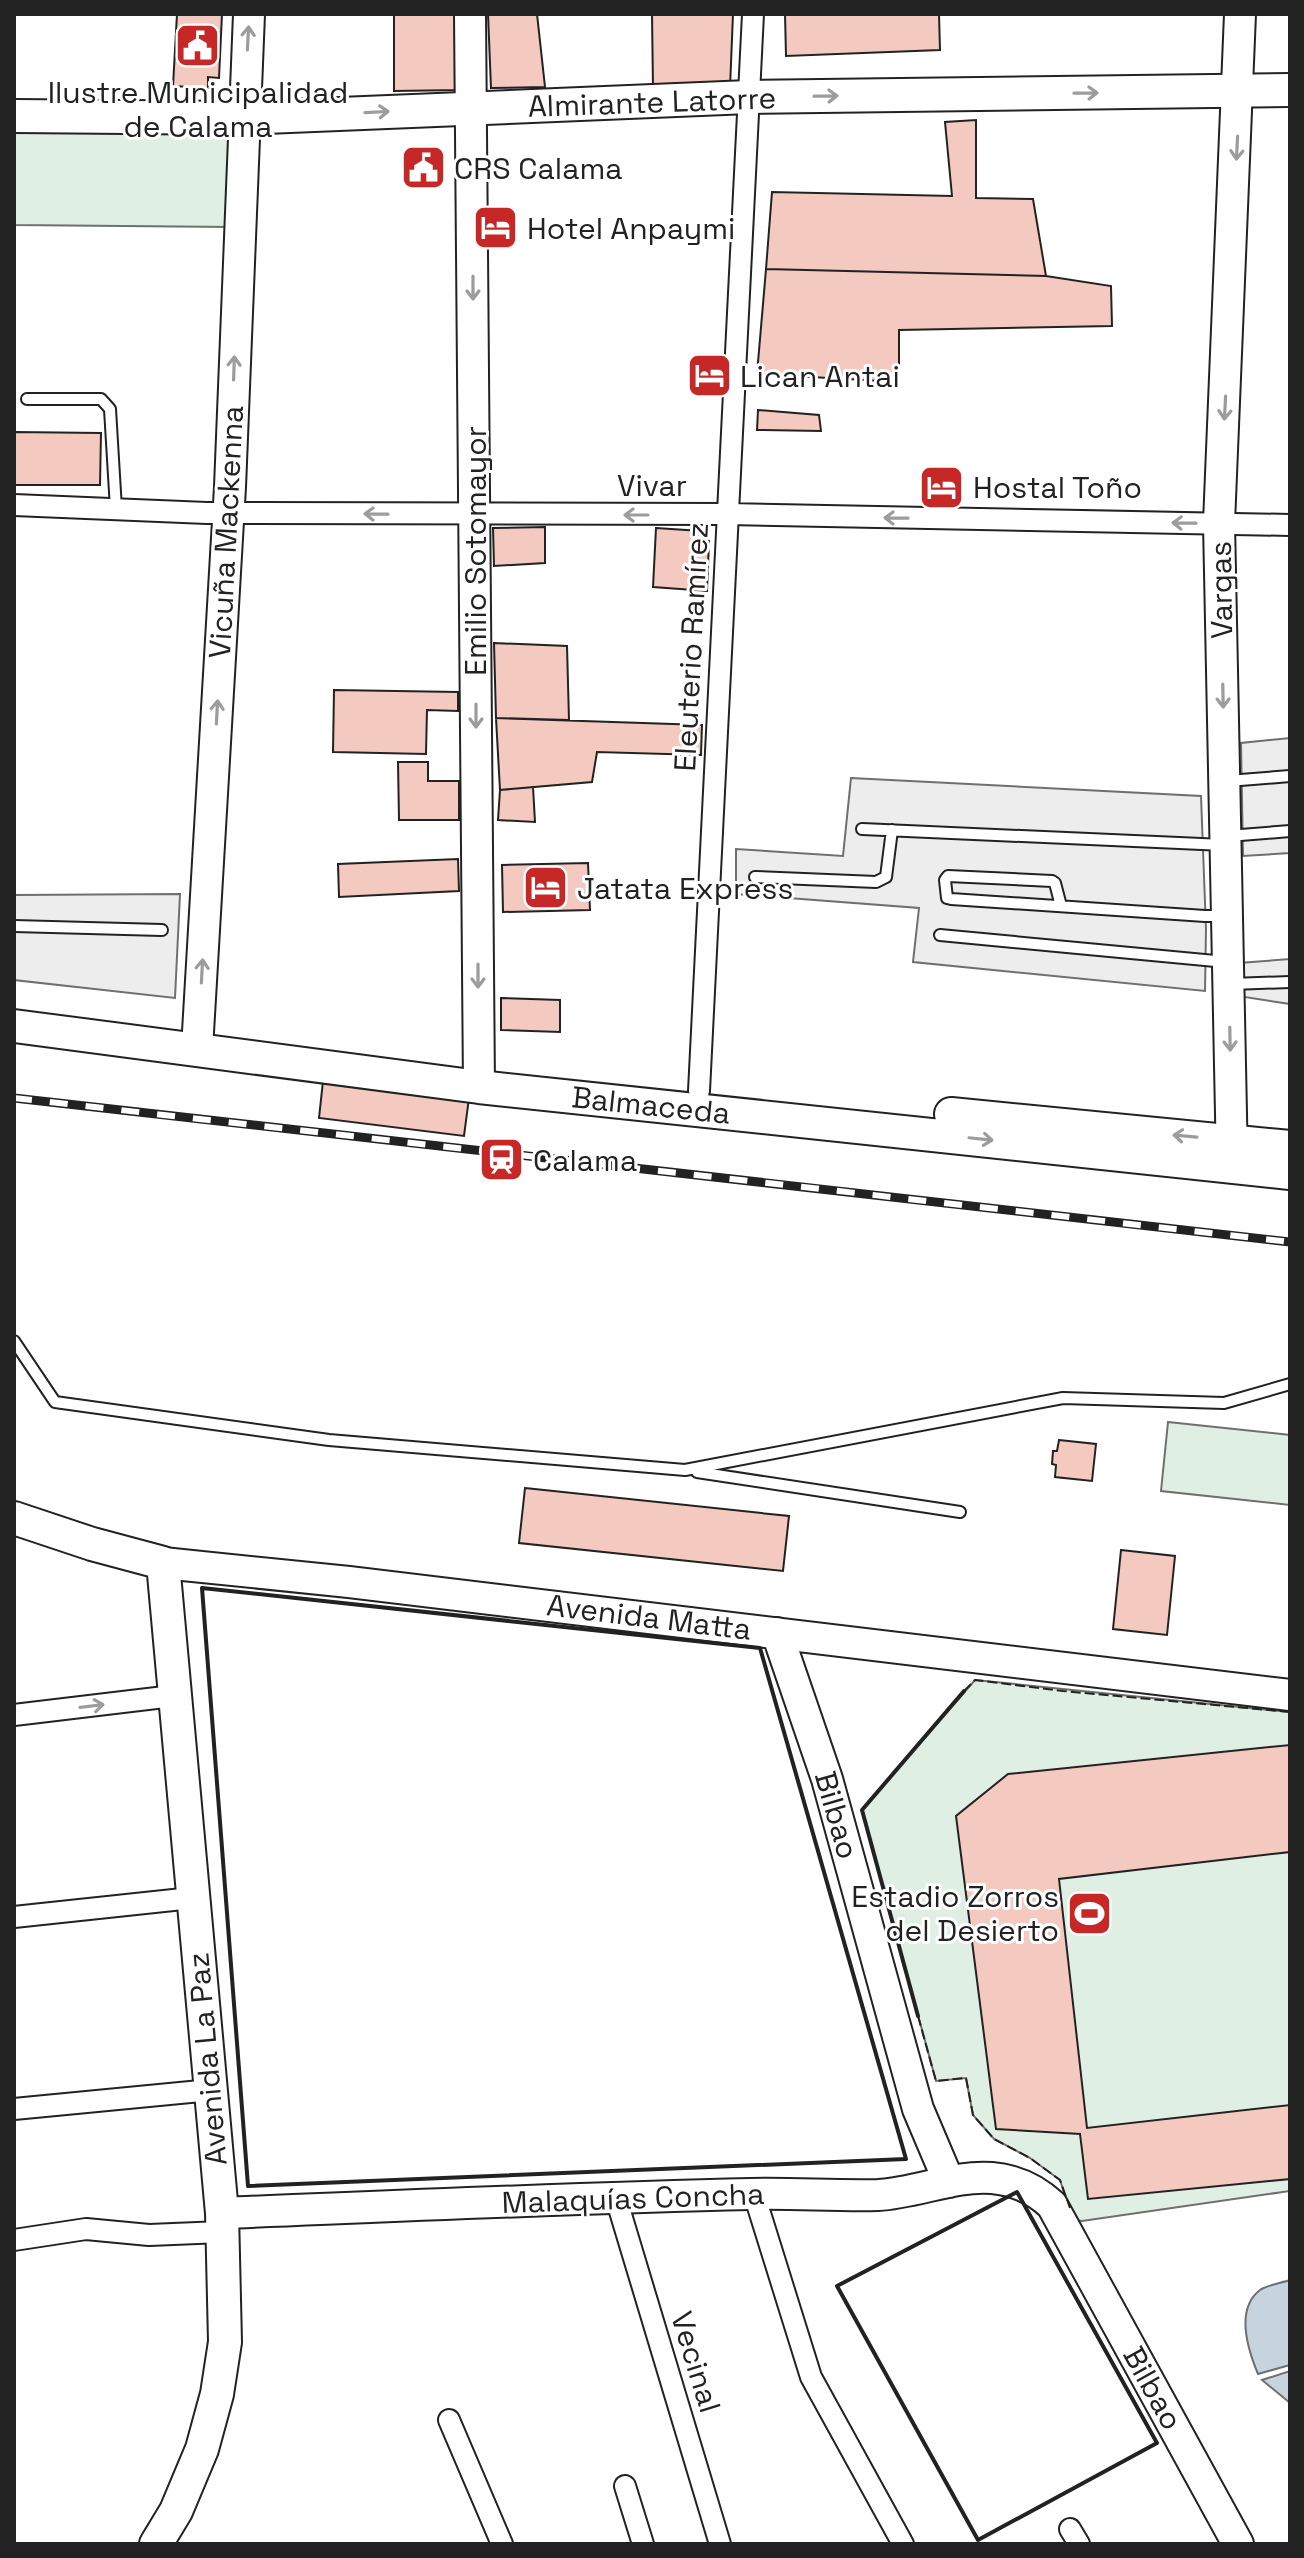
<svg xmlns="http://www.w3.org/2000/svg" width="1304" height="2558" viewBox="0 0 1304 2558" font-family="'Space Grotesk',sans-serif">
<rect width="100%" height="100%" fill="#fff"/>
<!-- green -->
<path fill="#e0efe3" stroke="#6f6f6f" stroke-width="2" d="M236,126L231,227L14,225V127Z
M1168,1422L1290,1435V1505L1161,1491Z
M975,1680L1290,1712V2191L1082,2221L1073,2220L1060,2180L1030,2158L994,2139L973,2115L966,2078L936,2081L862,1810Z"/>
<!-- parking -->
<path fill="#ededed" stroke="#6f6f6f" stroke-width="2" d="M1290,738V853L1243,856L1241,743Z
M851,778L1201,796L1206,929L1205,991L913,962L919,908L736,894V849L843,856Z
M180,894L175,998L14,980V895Z
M1290,959V1004L1238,996L1239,963Z"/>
<!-- water -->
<path fill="#c7d3dd" stroke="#6f6f6f" stroke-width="2" d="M1290,2280V2365L1258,2374C1248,2350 1235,2309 1260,2290C1267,2285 1281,2283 1290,2280Z
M1290,2371V2403L1262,2380Z"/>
<!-- building -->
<path fill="#f3c9c0" stroke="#222" stroke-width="2" d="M177,14H222L219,78L208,77V88L173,86Z
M394,14H460L461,90L394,91Z
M488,14H537L545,87L491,88Z
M652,14H733L730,88H653Z
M785,14H939L940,50L786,56Z
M976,120V198L1033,199L1046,276L766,269L772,192L952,196L945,122Z
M766,269L1046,276L1111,286L1112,326L899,330V382L757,374Z
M758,410L819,415L821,431L757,430Z
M14,432L101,433L100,485H14Z
M545,527V563L494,566L493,528Z
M656,528L701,531L709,541L707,591L653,587Z
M494,643L567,646L569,720L496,718Z
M334,690L458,692V711L427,710L426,754L333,752Z
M496,718L702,725L701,755L597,752L592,782L500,790Z
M398,762H428V781H459V820H399Z
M533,787L535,822L498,820L500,790Z
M458,859L459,891L339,897L338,864Z
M588,863L590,910L503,912L502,865Z
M501,998L560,1000V1032L501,1030Z
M323,1081L469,1098L464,1136L319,1118Z
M1059,1440L1096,1444L1092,1481L1055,1477L1056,1465L1052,1464L1053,1451H1057Z
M525,1488L789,1516L783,1571L519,1543Z
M1121,1550L1175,1556L1167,1635L1113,1629Z
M1290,1745V1852L1059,1879L1087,2128L1290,2105V2179L1088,2199L1080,2134L996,2129L956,1816L1008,1774Z"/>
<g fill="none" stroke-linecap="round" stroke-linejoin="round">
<defs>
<path id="lane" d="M27,399H101L110,409L116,509
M1228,781L1290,776
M862,829L1224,845
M1228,836L1290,831
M755,877L876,882L886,877L892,830
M1061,906L1055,883L1052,881L948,876L945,880L947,898L951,899L1205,916H1225
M14,926L162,930
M940,935L1226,962
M1231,984L1290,982
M14,1341L55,1402L329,1440L685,1470L1063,1398L1224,1403L1290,1384
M697,1472L960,1512"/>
<path id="street" d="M14,505L207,513L728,514L1290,525
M699,1091L753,14
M14,1715L173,1696
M14,1917L192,1898
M14,2109L211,2090
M754,2194L811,2377L903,2544
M616,2198L720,2544
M14,2240L86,2229L149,2235L222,2232
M449,2420L502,2544
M625,2486L643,2544
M1070,2529L1079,2544"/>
<path id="secondary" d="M470,14L479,1087
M197,1049L230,487L249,14
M1232,1163L1219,523L1240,14
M163,1563L349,1582L1290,1695
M777,1633L827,1779L918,2109L949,2182
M222,2213C398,2206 574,2198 751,2194C793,2193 836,2196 878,2195C917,2193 954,2175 992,2178C1016,2180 1035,2189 1052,2205L1238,2544"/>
<path id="primary" d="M14,116L243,118L749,97L1290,90
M14,1026L479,1087L1290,1173
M951,1114L1290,1147
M14,1518L92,1544L163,1563L222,2213L225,2342L217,2394L202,2449L176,2511L156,2544"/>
</defs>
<!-- lane casing -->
<use href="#lane" stroke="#222" stroke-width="14"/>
<!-- street casing -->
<use href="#street" stroke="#222" stroke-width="24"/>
<!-- secondary casing -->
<use href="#secondary" stroke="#222" stroke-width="34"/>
<!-- primary casing -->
<use href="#primary" stroke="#222" stroke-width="36"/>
<!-- lane -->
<use href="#lane" stroke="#fff" stroke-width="10"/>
<!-- street -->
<use href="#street" stroke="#fff" stroke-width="20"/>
<!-- secondary -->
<use href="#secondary" stroke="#fff" stroke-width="30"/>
<!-- primary -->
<use href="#primary" stroke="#fff" stroke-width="32"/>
<defs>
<path id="rail" d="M14,1098L1290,1242"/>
</defs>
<!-- rail casing -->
<use href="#rail" stroke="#222" stroke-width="9"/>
<!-- rail -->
<use href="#rail" stroke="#fff" stroke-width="6" stroke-dasharray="18" stroke-linecap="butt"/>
<!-- fence -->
<path stroke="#222" stroke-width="2" stroke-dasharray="10 4" stroke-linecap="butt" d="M964,1691L975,1680L1063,1691L1290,1712
M918,2016L936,2081L966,2078L973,2115L994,2139L1030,2158L1060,2180L1070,2208"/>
<!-- wall -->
<path stroke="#222" stroke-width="4" d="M202,1588L760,1648L906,2159L248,2186Z
M918,2016L862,1810L964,1691
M1017,2192L1157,2443L978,2540L837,2286Z"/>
</g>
<!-- one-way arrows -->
<defs><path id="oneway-shaft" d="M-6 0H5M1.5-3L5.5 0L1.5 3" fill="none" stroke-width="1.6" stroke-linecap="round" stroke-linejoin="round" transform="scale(2)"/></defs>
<g stroke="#9c9c9c">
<use href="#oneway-shaft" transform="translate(248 38) rotate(-87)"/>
<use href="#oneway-shaft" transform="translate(1086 93) rotate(-1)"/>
<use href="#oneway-shaft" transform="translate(826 96) rotate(-1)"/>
<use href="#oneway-shaft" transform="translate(377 112) rotate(-3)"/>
<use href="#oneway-shaft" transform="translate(1237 148) rotate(93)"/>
<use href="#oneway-shaft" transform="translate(473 288) rotate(90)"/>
<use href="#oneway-shaft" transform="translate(234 368) rotate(-88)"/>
<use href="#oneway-shaft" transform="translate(1225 408) rotate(93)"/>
<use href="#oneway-shaft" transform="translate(376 514) rotate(-179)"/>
<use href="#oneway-shaft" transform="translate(636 515) rotate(180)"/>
<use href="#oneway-shaft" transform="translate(896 518) rotate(-179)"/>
<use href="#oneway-shaft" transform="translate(1184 523) rotate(-179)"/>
<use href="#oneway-shaft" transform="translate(1223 696) rotate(89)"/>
<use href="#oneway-shaft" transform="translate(217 712) rotate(-87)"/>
<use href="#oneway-shaft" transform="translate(476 716) rotate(90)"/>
<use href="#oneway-shaft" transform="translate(202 971) rotate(-87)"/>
<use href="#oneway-shaft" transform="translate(478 976) rotate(90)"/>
<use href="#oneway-shaft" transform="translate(1230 1039) rotate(89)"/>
<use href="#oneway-shaft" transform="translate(1185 1136) rotate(-175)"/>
<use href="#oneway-shaft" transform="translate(981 1139) rotate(6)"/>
<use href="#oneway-shaft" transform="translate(92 1706) rotate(-7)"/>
</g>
<!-- icons -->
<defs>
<symbol id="civic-square" viewBox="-11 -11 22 22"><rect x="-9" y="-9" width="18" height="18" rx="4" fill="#c62828" stroke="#fff"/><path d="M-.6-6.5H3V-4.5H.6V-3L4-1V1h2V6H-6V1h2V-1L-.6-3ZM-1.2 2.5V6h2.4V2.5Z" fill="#fff"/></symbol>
<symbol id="hotel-square" viewBox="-11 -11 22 22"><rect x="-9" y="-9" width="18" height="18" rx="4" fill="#c62828" stroke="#fff"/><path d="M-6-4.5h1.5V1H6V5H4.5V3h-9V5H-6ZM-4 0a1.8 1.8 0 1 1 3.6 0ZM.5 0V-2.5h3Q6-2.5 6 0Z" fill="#fff"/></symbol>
<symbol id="station-square" viewBox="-11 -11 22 22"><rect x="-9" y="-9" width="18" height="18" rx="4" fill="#c62828" stroke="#fff"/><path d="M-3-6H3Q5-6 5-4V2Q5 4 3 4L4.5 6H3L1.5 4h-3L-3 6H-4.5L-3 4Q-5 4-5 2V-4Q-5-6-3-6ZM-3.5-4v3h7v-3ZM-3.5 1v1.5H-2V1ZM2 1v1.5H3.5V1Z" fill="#fff"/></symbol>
<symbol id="stadium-square" viewBox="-11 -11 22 22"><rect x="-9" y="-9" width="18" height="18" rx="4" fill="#c62828" stroke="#fff"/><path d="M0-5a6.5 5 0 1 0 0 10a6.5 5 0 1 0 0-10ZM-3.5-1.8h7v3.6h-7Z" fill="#fff"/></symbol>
</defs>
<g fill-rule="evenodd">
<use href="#civic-square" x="172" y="20" width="51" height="51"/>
<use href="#civic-square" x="398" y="142" width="51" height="51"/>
<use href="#hotel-square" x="470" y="202" width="51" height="51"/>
<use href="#hotel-square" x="684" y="350" width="51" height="51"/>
<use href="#hotel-square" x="916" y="462" width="51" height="51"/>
<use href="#hotel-square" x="520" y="862" width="51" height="51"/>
<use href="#station-square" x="476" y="1134" width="51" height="51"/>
<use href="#stadium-square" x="1064" y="1888" width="51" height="51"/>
</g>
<g text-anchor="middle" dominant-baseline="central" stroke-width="6" stroke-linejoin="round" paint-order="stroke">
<!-- poi labels -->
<g font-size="30" fill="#222" stroke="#fff" text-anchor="start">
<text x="198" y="92" text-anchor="middle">Ilustre Municipalidad<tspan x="198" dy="34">de Calama</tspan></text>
<text x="454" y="168">CRS Calama</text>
<text x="527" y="228">Hotel Anpaymi</text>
<text x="740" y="376">Lican Antai</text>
<text x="973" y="487">Hostal Toño</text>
<text x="577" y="888">Jatata Express</text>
<text x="533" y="1160">Calama</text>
<text x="1059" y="1896" text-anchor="end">Estadio Zorros<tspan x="1059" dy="34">del Desierto</tspan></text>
</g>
<!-- street labels -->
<g font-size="30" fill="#222" stroke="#fff">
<text transform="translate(652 102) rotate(-2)">Almirante Latorre</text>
<text x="652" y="485">Vivar</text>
<text transform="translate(226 532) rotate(-87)">Vicuña Mackenna</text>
<text transform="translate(475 551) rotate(-90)">Emilio Sotomayor</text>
<text transform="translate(1221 590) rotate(-91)">Vargas</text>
<text transform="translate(691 647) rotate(-87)">Eleuterio Ramírez</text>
<text transform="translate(651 1105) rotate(6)">Balmaceda</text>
<text transform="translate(649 1617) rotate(7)">Avenida Matta</text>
<text transform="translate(837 1815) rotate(74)">Bilbao</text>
<text transform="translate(207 2059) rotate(-95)">Avenida La Paz</text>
<text transform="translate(633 2198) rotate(-2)">Malaquías Concha</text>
<text transform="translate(696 2362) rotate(73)">Vecinal</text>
<text transform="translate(1153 2388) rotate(61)">Bilbao</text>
</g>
</g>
<!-- border -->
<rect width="1304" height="2558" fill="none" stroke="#222222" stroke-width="32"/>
</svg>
